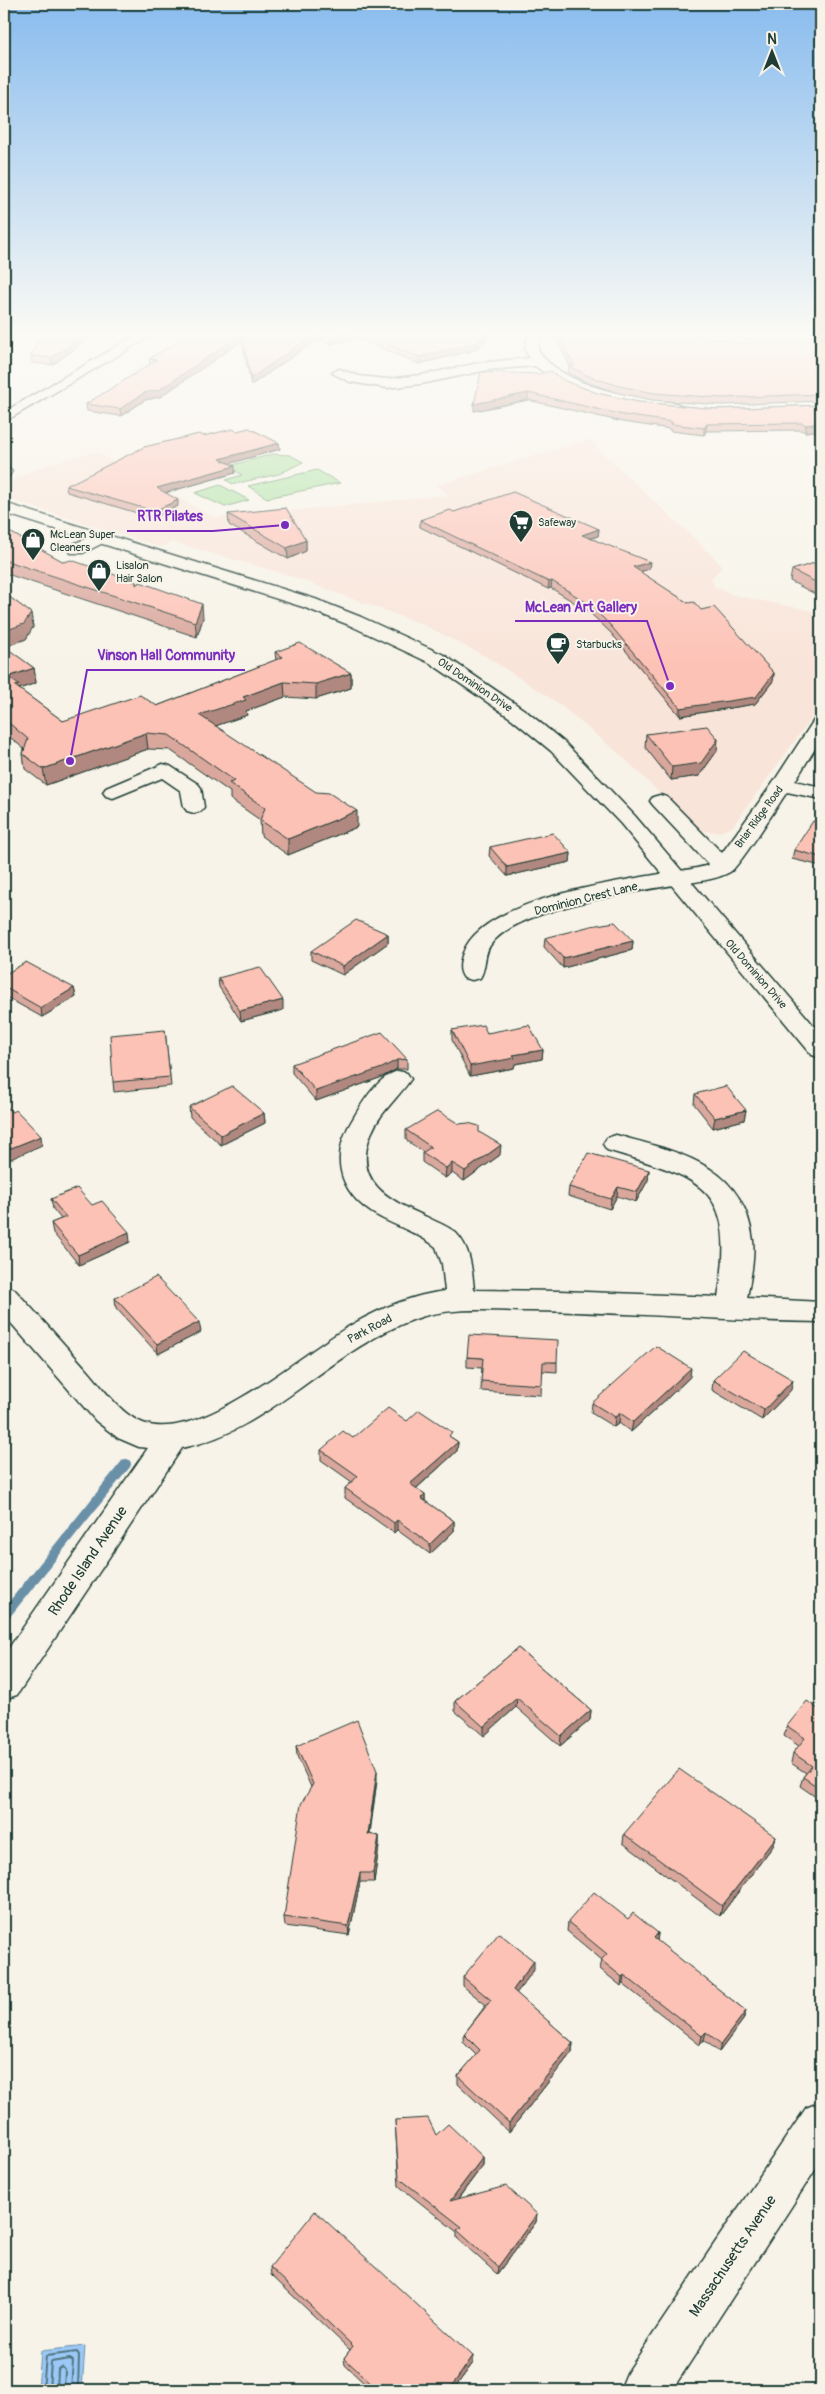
<svg xmlns="http://www.w3.org/2000/svg" width="825" height="2394" viewBox="0 0 825 2394" font-family="Pangolin,sans-serif">
<rect width="100%" height="100%" fill="#f7f3e8"/>
<filter id="ink" filterUnits="userSpaceOnUse"><feTurbulence type="fractalNoise" baseFrequency=".02" numOctaves="2"/><feDisplacementMap in="SourceGraphic" scale="10" xChannelSelector="R" yChannelSelector="G"/><feConvolveMatrix kernelMatrix="1 2 1 2 8 2 1 2 1" color-interpolation-filters="sRGB"/></filter>
<g filter="url(#ink)">
<!-- built -->
<path fill="#f9e4d9" d="M589,440L714,557L722,567L711,579L715,587L734,595L821,613V705L732,827L720,832L703,831L693,826L622,756L555,701L487,657L422,624L285,574L171,542L161,547L4,498V483L48,464L96,452L215,518L319,508L448,495L437,485Z"/>
<!-- green -->
<path fill="#ade1a2" stroke="#668f6b" d="M273,454L290,455L303,462L279,474L233,484L226,480L242,475L229,466Z
M317,470L340,483L267,498L248,486Z
M220,485L249,500L225,507L195,493Z"/>
<!-- water -->
<path fill="#9cc8f6" stroke="#6a90a8" d="M85,2346L82,2390H38L41,2351Z"/>
<g fill="none" stroke-linecap="round" stroke-linejoin="round">
<!-- shore -->
<path stroke="#517582" stroke-width="2" d="M43,2390L46,2356L77,2352L79,2355L78,2390
M49,2390L51,2362L70,2359L73,2361L71,2390
M57,2390L58,2369L62,2367L65,2370L64,2390"/>
<!-- stream -->
<path stroke="#6a90a8" stroke-width="10" d="M4,1616L126,1464"/>
<defs>
<path id="minor" d="M528,333H541L538,350C563,388 634,397 676,403L683,407L676,411L639,405L580,390L555,380L535,366L488,370L421,384L387,388L350,382L332,373L339,369L359,376L387,379L421,375L479,363L530,358L525,350Z
M97,534L103,535L105,539L103,543L83,553H71L69,549L71,545Z
M821,718V739L795,781L821,787V799L787,792C778,805 739,867 730,872C714,881 691,882 674,885C631,892 518,909 492,943C483,953 487,968 480,978L472,980L464,978C458,971 460,961 463,953C482,900 610,883 660,874C676,871 693,870 709,865L653,805L650,801L653,797L660,795L667,797L722,853L773,783L814,720Z
M163,764L170,766L198,784L201,788L204,807L201,811L194,813L187,811L184,807L181,791L162,778L113,798L106,796L103,792L106,788Z
M398,1071L407,1073L411,1079C398,1098 380,1112 371,1134C351,1184 392,1201 429,1218C438,1223 448,1226 456,1233C471,1248 472,1270 474,1290L560,1291L718,1297C738,1186 703,1179 607,1150L603,1144L607,1138L616,1135C679,1152 745,1165 753,1241C755,1260 750,1280 747,1298L821,1302V1322C725,1321 628,1312 531,1311C493,1311 451,1306 415,1319C330,1349 272,1430 182,1448L17,1695L4,1699V1655L148,1448L139,1447L118,1438L96,1421L4,1315V1286L14,1289C39,1316 63,1343 88,1371C103,1388 120,1414 143,1423C200,1445 303,1352 353,1324C381,1308 413,1295 445,1291L442,1264L436,1247C419,1233 395,1226 376,1215C336,1191 330,1154 354,1117C364,1100 379,1076 398,1071Z
M821,2102V2161L672,2390H620L627,2373L806,2108Z"/>
<path id="major" d="M140,333H156L4,422V412Z
M4,466L12,471L9,476L4,478Z
M4,503L315,599L361,617L444,655L526,711L565,743L635,816L821,1034V1058L812,1055L621,824L551,751L512,719L430,663L349,625L303,607L4,513Z"/>
</defs>
<!-- minor casing -->
<use href="#minor" stroke="#1f3d34" stroke-width="3"/>
<!-- major casing -->
<use href="#major" stroke="#1f3d34" stroke-width="3"/>
<!-- minor -->
<use href="#minor" fill="#f7f3e8" fill-rule="evenodd"/>
<!-- major -->
<use href="#major" fill="#f7f3e8" fill-rule="evenodd"/>
</g>
<!-- wall -->
<path fill="#daa79d" stroke="#1f3d34" d="M42,333H94V335L52,365L32,363L31,356Z
M192,333H493L475,350L419,364L357,338L330,344L323,340L312,343L251,385L242,341L160,397L145,400L121,416L87,411L86,404L150,365L149,359Z
M557,333L749,344L753,342L749,339L708,333H816L821,339V404V401L721,405L652,400L619,393L588,383L568,373L569,366H570L557,340Z
M565,381L597,393L638,402L717,409L821,405V430L805,432L801,430L706,431L704,435L670,431V429L623,422L528,400L474,411Z
M204,436L280,449L229,463L235,473L165,493L178,506L154,518L67,492L66,486Z
M454,512L599,529L598,536L591,538L649,569L640,572L688,603L701,610L774,673L773,681L755,704L680,716L611,633L588,611L551,588L548,589L420,527V520Z
M228,514L306,540V551L288,559L229,525Z
M4,529L64,562L136,582L137,584L203,618L197,637L4,573Z
M821,561V597L790,581L792,570Z
M4,593L31,613L33,627L26,639L4,647L34,668L36,683L19,689L63,721L157,706L276,660L275,652L351,673V688L316,699L285,697L246,711L247,715L215,726L357,827L288,855L261,836L260,820L230,799V792L170,750L148,749L46,785L25,769L23,754L24,749L5,733L4,734Z
M646,734L717,751L699,776L671,780L645,747Z
M821,823V866L792,859L794,850Z
M490,847L571,853L570,862L507,876L489,856Z
M388,934V943L343,975L311,960V951Z
M545,938L633,941L632,950L563,968L544,947Z
M4,975L74,988L76,997L42,1017L4,996Z
M218,978L283,1010L241,1021L219,987Z
M165,1030L171,1086L114,1092L113,1082Z
M452,1030L487,1033L543,1050L542,1059L515,1064L514,1068L470,1076L452,1040Z
M407,1059V1069H397L382,1077L316,1101L292,1073V1064Z
M695,1094L746,1110L744,1120L713,1128L694,1104Z
M189,1107L264,1113L265,1123L221,1145L190,1117Z
M459,1124L479,1132L500,1155L464,1181L452,1173L445,1178L422,1162V1153L423,1152L406,1140V1130Z
M649,1170L648,1180L636,1202L617,1196L610,1209L568,1196L569,1187Z
M51,1199L92,1205L130,1242L79,1265L53,1233L51,1223L61,1219L53,1209Z
M115,1298L201,1332L158,1354L116,1308Z
M467,1357L557,1362V1372L542,1371L541,1395L481,1391L482,1368L467,1367Z
M690,1377L631,1432L619,1423L614,1427L591,1413L592,1403Z
M713,1380L791,1390L762,1420L712,1390Z
M407,1421L452,1438L458,1442L457,1451L416,1489L425,1494V1501L454,1521V1531L430,1554L397,1530L394,1533L345,1498V1488L352,1482L321,1460V1450L353,1438Z
M518,1648L591,1710L590,1720L560,1746L516,1707L484,1736L455,1711V1701Z
M821,1711V1814L818,1812L820,1800L800,1786L803,1777L806,1773L791,1763L793,1753L799,1746L784,1736L787,1726Z
M296,1746L377,1780L370,1834L379,1836V1846L374,1882H360L349,1935L285,1926L284,1917L311,1787L297,1756Z
M624,1834L776,1837L773,1846L720,1916L623,1843Z
M628,1919L658,1933L657,1941L746,2011L743,2020L719,2052L704,2040L700,2045L623,1984L621,1986L600,1969L602,1960L567,1931L568,1922Z
M534,1970L516,1993L573,2043L572,2052L509,2132L458,2084V2076L476,2055L463,2042L464,2034L486,2005L463,1986V1977Z
M395,2120L436,2135L483,2157V2165L458,2199L537,2214L536,2222L497,2274L457,2238V2232L399,2186Z
M270,2267L473,2363L453,2390H371L345,2365L344,2358L350,2350L271,2275Z"/>
<!-- shaded-wall -->
<path fill="#b1887f" stroke="#1f3d34" d="M88,333H94V335L52,365L51,358Z
M348,333H356L357,338L330,344V337Z
M486,333H493L475,350L419,364V357Z
M242,334V341L160,397L145,400L121,416L120,409L144,393Z
M323,334V340L312,343L251,385V378L312,336Z
M528,393V400L474,411V404Z
M821,423V430L805,432L806,425Z
M707,424L706,431L704,435V428Z
M279,443L280,449L221,466L220,459Z
M235,466V473L157,495V488Z
M178,500V506L154,518V511Z
M599,529L598,536L581,541L582,535Z
M306,540V551L288,559L287,548Z
M650,562L649,569L632,574L633,567Z
M552,581L551,588L548,589L549,582Z
M202,604L203,618L197,637L195,622Z
M31,613L33,627L26,639L4,647V631Z
M34,668L36,683L19,689L21,700L8,677Z
M351,673V688L316,699V684Z
M774,673L773,681L755,704L680,716V708Z
M284,682L285,697L246,711L247,715L201,731L199,715L243,697Z
M146,733L148,749L46,785L43,769Z
M718,739L717,751L699,776L671,780L672,767Z
M357,811V827L288,855V839Z
M571,853L570,862L507,876V867Z
M388,934V943L343,975V966Z
M633,941L632,950L563,968V958Z
M74,988L76,997L42,1017L41,1008Z
M283,1000V1010L241,1021L240,1011Z
M543,1050L542,1059L515,1064L514,1068L470,1076V1066L513,1055Z
M397,1060V1069L382,1077L316,1101V1091Z
M746,1110L744,1120L713,1128L715,1118Z
M264,1113L265,1123L221,1145V1135Z
M41,1136L42,1145L4,1162V1151Z
M501,1145L500,1155L464,1181L465,1171Z
M452,1163V1173L445,1178L446,1168Z
M649,1170L648,1180L636,1202L637,1192Z
M618,1187L617,1196L610,1209L611,1199Z
M129,1232L130,1242L79,1265L78,1255Z
M199,1322L201,1332L158,1354L157,1344Z
M691,1368L690,1377L631,1432L633,1422Z
M793,1380L791,1390L762,1420L764,1410Z
M620,1413L619,1423L614,1427L615,1417Z
M458,1442L457,1451L410,1494V1484Z
M425,1494V1504L421,1498Z
M397,1520V1530L394,1533V1523Z
M454,1521V1531L430,1554V1544Z
M517,1698L516,1707L484,1736V1727Z
M591,1710L590,1720L560,1746L561,1736Z
M377,1771V1780L368,1843V1834Z
M379,1836V1846L374,1882L373,1873Z
M776,1837L773,1846L720,1916L722,1906Z
M360,1873V1882L349,1935L348,1926Z
M658,1933L657,1942L654,1938Z
M534,1961V1970L512,1999L513,1990Z
M624,1975L623,1984L621,1986L622,1977Z
M746,2011L743,2020L719,2052L721,2044Z
M706,2032L704,2040L700,2045L702,2036Z
M573,2043L572,2052L509,2132V2123Z
M483,2157V2165L450,2209V2201Z
M537,2214L536,2222L497,2274L498,2267Z
M473,2356V2363L453,2390H449Z"/>
<!-- building -->
<path fill="#fdc2b6" stroke="#1f3d34" d="M42,333H88L51,358L31,356Z
M192,333H348L330,337L323,334L312,336L251,378L242,334L159,390L144,393L120,409L86,404L157,360L149,359Z
M361,333H486L475,343L419,357Z
M557,333H678L749,344L759,339L750,333H816L821,339V394L722,398L653,393L619,386L588,376L569,366L574,365Z
M550,371L565,381L597,393L638,402L717,409L821,405V423L806,425L802,423L707,424L704,428L671,424L672,422L623,415L528,393L474,404L481,372L539,374Z
M249,428L279,443L220,459L235,466L157,488L178,500L154,511L66,486L144,447L199,434L204,436L232,429L237,431Z
M513,492L599,529L582,535L650,562L633,567L688,603L694,602L701,610L714,607L774,673L756,697L680,708L611,626L589,604L552,581L549,582L420,520L450,510L454,512Z
M286,508L306,540L287,548L228,514Z
M4,529L64,562L71,560L136,582V585L140,582L202,604L195,622L4,560Z
M821,561V585L792,570Z
M4,593L31,613L24,624L4,631Z
M300,643L351,673L316,684L284,682L243,697L246,700L199,715L316,792L329,793L357,811L288,839L260,820L265,808L229,783L235,781L169,735L146,733L43,769L23,754L28,739L4,719V646L34,668L8,677L19,685L15,686L63,721L140,695L157,706L283,657L275,652Z
M707,726L718,739L701,763L672,767L646,734Z
M813,821L821,823V857L794,850Z
M553,833L571,853L507,867L490,847Z
M356,920L388,934L343,966L311,951Z
M615,922L633,941L563,958L545,938L591,926Z
M26,962L74,988L41,1008L4,987V975Z
M260,967L283,1000L240,1011L218,978Z
M483,1025L487,1033L529,1025L543,1050L513,1055L515,1058L470,1066L452,1030Z
M165,1030L170,1077L113,1082L110,1035Z
M382,1032L407,1059L397,1060L382,1068L316,1091L292,1064Z
M232,1086L264,1113L221,1135L189,1107Z
M726,1086L746,1110L715,1118L695,1094Z
M4,1103L11,1112L16,1110L41,1136L4,1151Z
M438,1111L459,1124L468,1123L479,1126V1132L501,1145L465,1171L452,1163L446,1168L422,1153L431,1147L406,1130Z
M588,1153L649,1170L637,1192L618,1187L611,1199L569,1187Z
M77,1188L92,1205L102,1201L129,1232L78,1255L51,1223L66,1217L51,1199Z
M156,1277L199,1322L157,1344L115,1298Z
M469,1335L558,1340L557,1362H543L542,1385L481,1381L483,1358L467,1357Z
M656,1346L691,1368L633,1422L620,1413L615,1417L592,1403Z
M743,1351L793,1380L764,1410L713,1380Z
M388,1408L407,1421L419,1410L452,1432L449,1436L458,1442L410,1484L425,1494L421,1498L454,1521L430,1544L397,1520L394,1523L345,1488L358,1476L321,1450L343,1431L353,1438Z
M518,1648L591,1710L561,1736L517,1698L484,1727L455,1701Z
M807,1701L821,1711V1789L803,1777L812,1766L793,1753L805,1738L787,1726Z
M357,1720L377,1771L368,1834L379,1836L373,1873H360L348,1926L284,1917L301,1804L313,1784L296,1746Z
M679,1769L776,1837L722,1906L624,1834Z
M594,1892L628,1919L633,1913L658,1933L654,1938L746,2011L721,2044L706,2032L702,2036L624,1975L622,1977L601,1960L607,1954L568,1922Z
M499,1933L534,1961L513,1990L573,2043L509,2123L458,2076L480,2050L464,2034L491,2000L463,1977Z
M428,2118L436,2135L448,2124L483,2157L450,2201L506,2186L537,2214L498,2267L457,2230L462,2227L399,2178L395,2120Z
M315,2211L473,2356L449,2390H378L344,2358L353,2346L270,2267Z"/>
</g>
<!-- sky -->
<linearGradient id="sky" x2="0" y2="1"><stop stop-color="#89bcee"/><stop offset="0.5" stop-color="#fbfaf5"/><stop offset="1" stop-color="#fbfaf5" stop-opacity="0"/></linearGradient>
<rect width="825" height="668" fill="url(#sky)"/>
<!-- icons -->
<defs>
<symbol id="supermarket-pin" viewBox="-11 -11 22 30"><path d="M0 17L-7.5 6A9.5 9.5 0 1 1 7.5 6Z" fill="#1f3d34" stroke="#f7f3e8"/><path d="M-6-5.5h2.5l.6 2H6L4.5 2H-2.5L-4.4-4H-6ZM-1.5 3.2a1.3 1.3 0 1 0 .1 0ZM3 3.2a1.3 1.3 0 1 0 .1 0Z" fill="#fff"/></symbol>
<symbol id="shop-pin" viewBox="-11 -11 22 30"><path d="M0 17L-7.5 6A9.5 9.5 0 1 1 7.5 6Z" fill="#1f3d34" stroke="#f7f3e8"/><path d="M-5-2.5h2.3a2.7 3.5 0 0 1 5.4 0H5L5.5 6h-11ZM-1.5-2.5h3a1.5 2.3 0 0 0-3 0Z" fill="#fff"/></symbol>
<symbol id="cafe-pin" viewBox="-11 -11 22 30"><path d="M0 17L-7.5 6A9.5 9.5 0 1 1 7.5 6Z" fill="#1f3d34" stroke="#f7f3e8"/><path d="M-5.5-4.5H6V0H3Q3 3.5 0 3.5H-2.5Q-5.5 3.5-5.5 0ZM3-3.2v2h1.7v-2ZM-6 4.5H4V6H-6Z" fill="#fff"/></symbol>
</defs>
<g fill-rule="evenodd">
<use href="#supermarket-pin" x="507" y="508" width="28" height="38"/>
<use href="#shop-pin" x="19" y="526" width="28" height="38"/>
<use href="#shop-pin" x="85" y="557" width="28" height="38"/>
<use href="#cafe-pin" x="544" y="630" width="28" height="38"/>
</g>
<g text-anchor="middle" dominant-baseline="central" stroke-width="4" stroke-linejoin="round" paint-order="stroke">
<!-- far-poi labels -->
<g font-size="11" fill="#1f3d34" stroke="#f7f3e8" text-anchor="start">
<text x="538" y="522">Safeway</text>
<text x="50" y="534">McLean Super<tspan x="50" dy="13">Cleaners</tspan></text>
<text x="116" y="565">Lisalon<tspan x="116" dy="13">Hair Salon</tspan></text>
<text x="576" y="644">Starbucks</text>
</g>
<!-- far-street labels -->
<g font-size="11" fill="#1f3d34" stroke="#f7f3e8">
<text transform="translate(475 685) rotate(34)">Old Dominion Drive</text>
<text transform="translate(759 817) rotate(-54)">Briar Ridge Road</text>
<text transform="translate(756 974) rotate(49)">Old Dominion Drive</text>
</g>
<!-- street labels -->
<g font-size="12" fill="#1f3d34" stroke="#f7f3e8">
<text transform="translate(586 899) rotate(-14)">Dominion Crest Lane</text>
<text transform="translate(370 1329) rotate(-28)">Park Road</text>
</g>
<!-- near-street labels -->
<g font-size="15" fill="#1f3d34" stroke="#f7f3e8">
<text transform="translate(88 1561) rotate(-56)">Rhode Island Avenue</text>
<text transform="translate(733 2256) rotate(-56)">Massachusetts Avenue</text>
</g>
</g>
<!-- callouts -->
<path fill="none" stroke="#7b2cbf" stroke-width="2" d="M285 525L213 531H127M670 686L647 621H515M70 761L87 670H245"/>
<g fill="#7b2cbf" stroke="#f7f3e8" stroke-width="2">
<circle cx="285" cy="525" r="5"/>
<circle cx="670" cy="686" r="5"/>
<circle cx="70" cy="761" r="5"/>
</g>
<g font-size="14" text-anchor="middle" font-weight="bold" fill="#7b2cbf" stroke="#f7f3e8" stroke-width="4" stroke-linejoin="round" paint-order="stroke">
<text x="170" y="521">RTR Pilates</text>
<text x="581" y="612">McLean Art Gallery</text>
<text x="166" y="660">Vinson Hall Community</text>
</g>
<!-- margin -->
<rect width="825" height="2394" fill="none" stroke="#f7f3e8" stroke-width="20"/>
<rect x="10" y="10" width="805" height="2374" fill="none" stroke="#1f3d34" stroke-width="2" filter="url(#ink)"/>
<!-- north arrow -->
<g transform="translate(772 52)" stroke="#f7f3e8" stroke-width="4" paint-order="stroke">
<path d="M0-4L9 19L0 12L-9 19Z" fill="#1f3d34"/>
<text y="-8" font-size="14" font-weight="bold" text-anchor="middle" fill="#1f3d34">N</text>
</g>
</svg>
